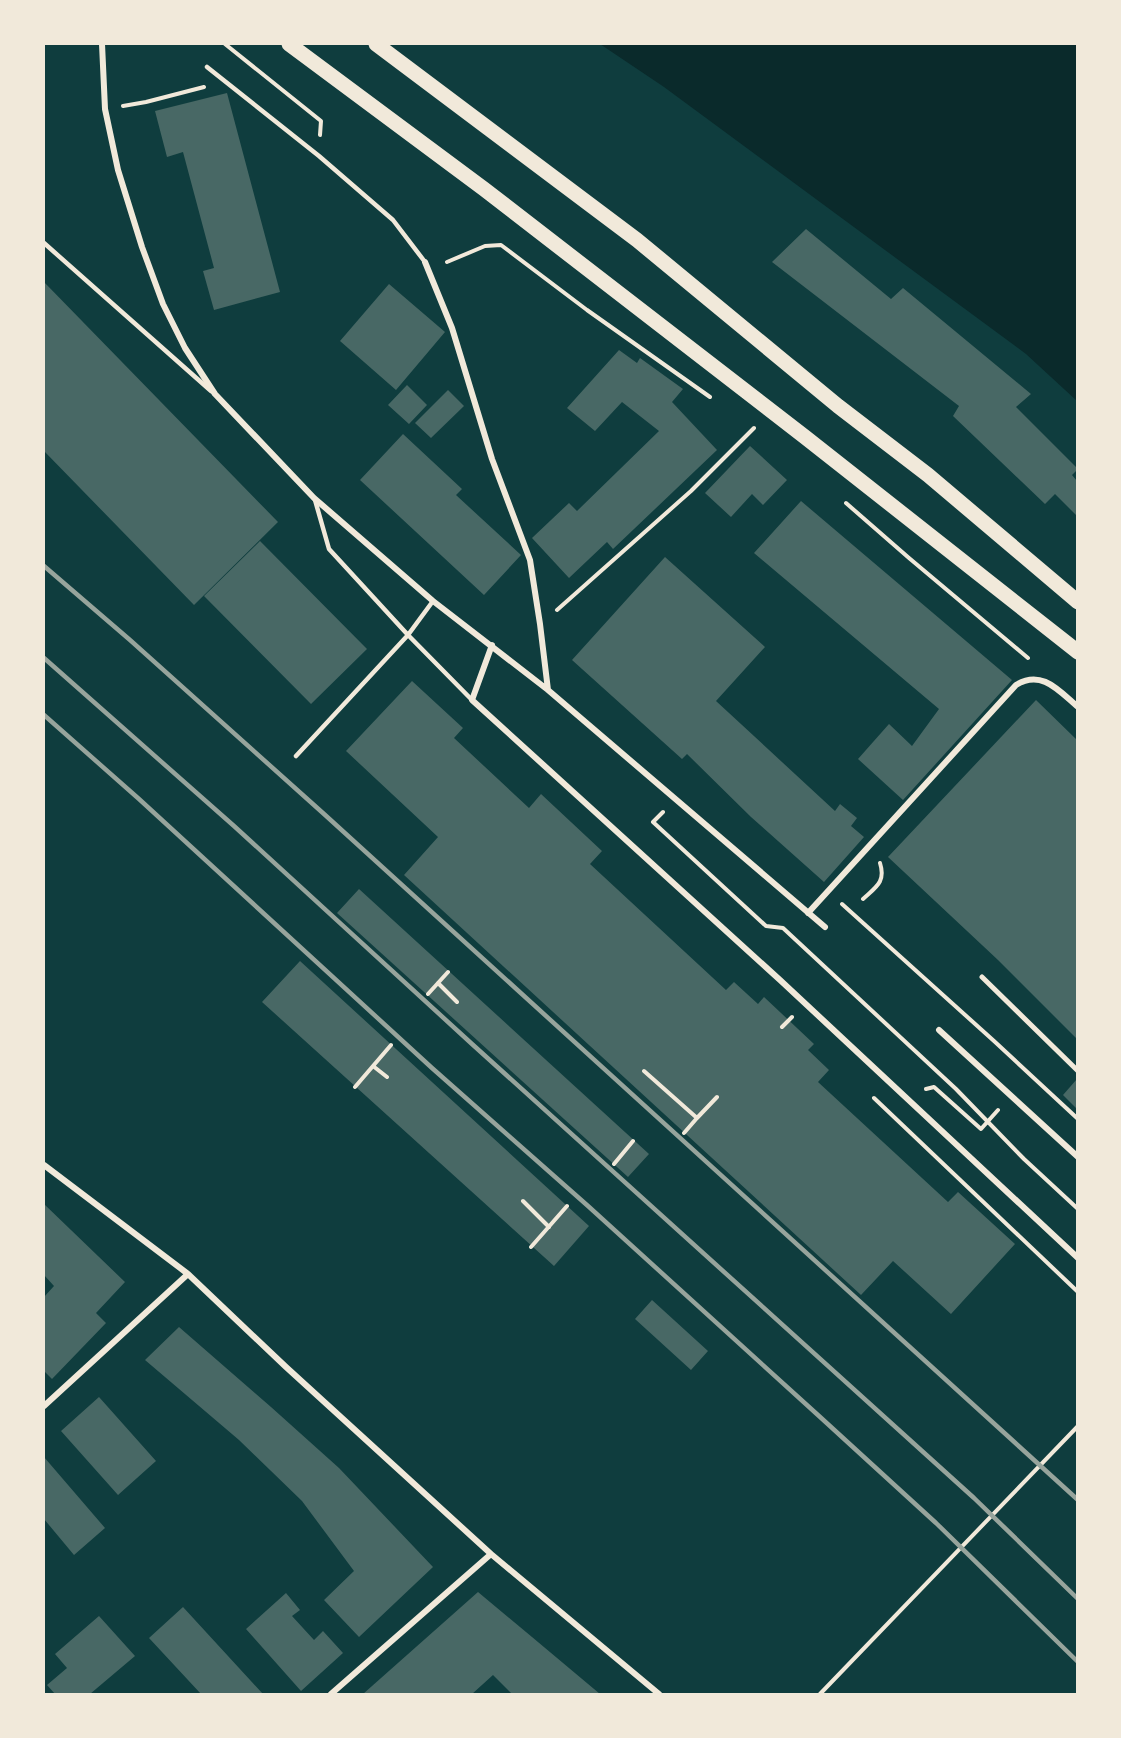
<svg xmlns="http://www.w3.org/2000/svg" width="1121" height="1738" viewBox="0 0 1121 1738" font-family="Helvetica,sans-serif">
<rect width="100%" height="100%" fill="#0f3d3e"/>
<!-- water -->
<path fill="#0a2a2b" d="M600,44H1077V401L1026,354L664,87Z"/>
<!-- building -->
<path fill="#486865" d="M227,93L280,292L214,310L203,271L214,268L183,152L167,157L155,111Z
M806,229L891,299L903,288L1031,394L1016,407L1077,468V470L1072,475L1077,481V516L1055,494L1045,504L953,416L959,406L772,262Z
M44,282L278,522L194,605L44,451Z
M389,284L445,332L396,390L340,341Z
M619,350L637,363L640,358L683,389L672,402L717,450L613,549L607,542L569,578L532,538L569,503L577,511L659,431L622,402L595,431L567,408Z
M407,385L427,405L409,424L388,405Z
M448,390L464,406L431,438L415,423Z
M403,434L462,489L456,495L521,555L484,595L360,480Z
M750,446L787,480L763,505L752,494L731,517L705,493Z
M801,501L1012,680L903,800L858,759L889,724L912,746L939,709L754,553Z
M260,541L367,649L311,704L204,596Z
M665,557L765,647L716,701L835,811L840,804L857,818L851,826L864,837L824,882L751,817L687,754L682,759L572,660Z
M412,681L463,728L454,738L529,808L541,794L602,851L590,864L726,990L734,982L758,1004L764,997L814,1044L808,1050L829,1070L818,1082L948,1202L958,1192L1015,1244L951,1314L893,1261L861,1295L404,875L438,837L346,751Z
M1036,700L1077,740V1039L998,960L888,857Z
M359,889L649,1154L628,1177L337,913Z
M300,961L589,1226L554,1266L262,1002Z
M1077,1079V1109L1063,1095Z
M44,1204L125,1282L96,1313L106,1323L52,1379L44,1371V1297L54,1286L44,1275Z
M652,1300L708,1351L691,1370L635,1319Z
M179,1327L271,1407L339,1468L433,1567L359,1637L324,1600L354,1571L302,1501L239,1440L145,1360Z
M99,1397L156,1461L118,1495L61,1431Z
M44,1457L105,1528L74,1555L44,1519Z
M478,1592L532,1637L600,1694H512L493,1675L472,1694H363Z
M286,1593L300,1610L292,1616L314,1640L323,1631L343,1653L301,1691L246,1629Z
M183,1607L263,1694H201L149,1638Z
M99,1616L135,1656L90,1694H55L47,1685L67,1668L55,1654Z"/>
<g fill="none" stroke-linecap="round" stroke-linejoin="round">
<!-- path -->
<path stroke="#f1e9da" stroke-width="4" d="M225,44L321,121L320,135
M123,106L146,102L204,87
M447,262L485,246L501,245L587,310L710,397
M846,503L909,558L1028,658
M557,610L691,491L754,428
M663,812L653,822L766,926L783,928L956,1089L1024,1159L1078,1209
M863,899C876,887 886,882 880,863
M842,904L994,1041L1078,1119
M438,983L457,1002
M428,994L448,972
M782,1027L792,1017
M373,1066L387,1077
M644,1071L697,1118L717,1097
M355,1087L391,1045
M926,1089L934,1087L981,1129L998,1110
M874,1098L1078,1292
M684,1133L697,1118
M614,1164L633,1141
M523,1201L549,1227
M531,1247L567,1206
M820,1694L1078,1426"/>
<!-- service -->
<path stroke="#f1e9da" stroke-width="4.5" d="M207,67L319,156L393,220L425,262
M44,243L211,391
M433,601L408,635L472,700
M296,756L408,635L329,549L315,500"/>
<!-- pedestrian -->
<path stroke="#f1e9da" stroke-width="5" d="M982,977L1078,1071"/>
<!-- minor -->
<path stroke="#f1e9da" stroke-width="6" d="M102,44L105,109L118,170L142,247L163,304L185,348L215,394L314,498L433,601L548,690L825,927
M425,262L452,328L492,459L530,560L540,624L548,690
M492,645L472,700L780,980L1078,1258
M808,913L1016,685C1042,669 1059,691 1078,707
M939,1030L1078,1157
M44,1165L188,1274L286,1367L491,1554L659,1694
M44,1406L188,1274
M331,1694L491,1554"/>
<!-- primary -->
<path stroke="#f1e9da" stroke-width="15" d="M289,44L484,189L805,437L1078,652
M376,44L637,240L838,406L928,475L1078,602"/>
<!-- rail -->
<path stroke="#97a49c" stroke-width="4.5" d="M44,566L130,640L324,814L1078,1500
M44,658L234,826L472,1044L974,1498L1078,1599
M44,715L139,799L432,1068L588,1206L819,1416L936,1523L1078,1662"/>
</g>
<!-- border -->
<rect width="1121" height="1738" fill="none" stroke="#f1e9da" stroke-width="90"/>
</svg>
